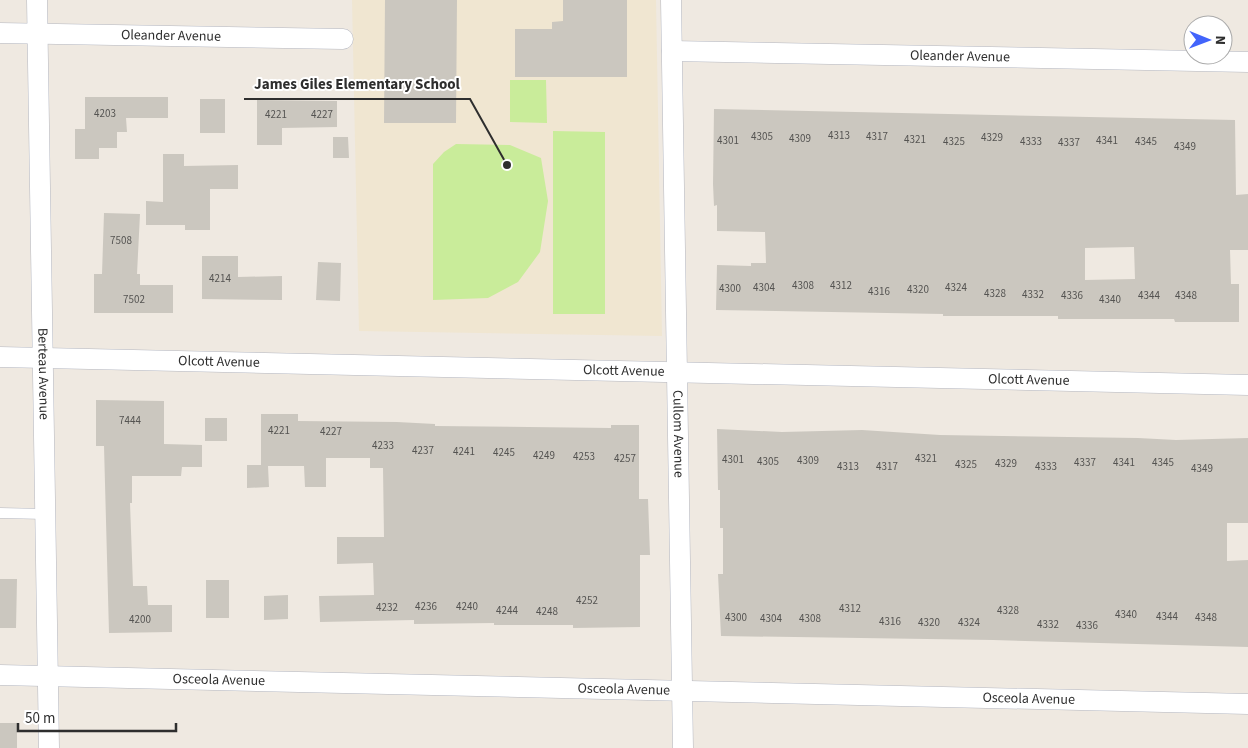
<svg xmlns="http://www.w3.org/2000/svg" width="1248" height="748" viewBox="0 0 1248 748" font-family="'Source Sans 3',sans-serif">
<rect width="100%" height="100%" fill="#efe9e1"/>
<!-- education -->
<path fill="#f0e6d1" d="M352,0H656L662,336L359,331Z"/>
<!-- pitch -->
<path fill="#c9ec9a" d="M510,80H546L547,123L510,122Z
M553,131L605,132V314H553Z
M456,144L510,145L541,158L548,201L540,252L518,282L488,298L433,300V164L444,152Z"/>
<!-- building -->
<path fill="#cbc7bf" fill-rule="evenodd" d="M385,0H457L456,123H384Z
M563,0H627V77H515V29H552V22L563,21Z
M85,97H168V118H126L127,132H117V148H99V159H75V129H85Z
M200,99H225V133H200Z
M257,100L337,101V127L282,128V145H257Z
M714,109L1235,120L1236,195L1248,194V250H1230L1231,284H1239V322H1175L1174,319H1058V316H943V314L716,310L717,265L751,266V263H766L765,232L717,231V205L714,206L713,184ZM1134,247L1135,279L1085,280V248Z
M333,137H348L349,158H333Z
M163,154H184V166L238,165V189H210V230H185V225H146V201L163,202Z
M104,213L140,214L137,274H140V285H173V313H94V274H102Z
M202,256H238V277L282,276V300L202,299Z
M318,262L341,263L340,301L316,300Z
M96,400L164,401V444L202,445V467H182L181,476H132V503H130L133,586H147L148,605H172V632L109,633L104,446H96Z
M261,414H298V421L397,422L435,424V426L611,428V425H639V499H648L650,555H640V627L573,628V625H494V623L414,624V620L320,622L319,596L374,595L373,563L337,564V537H384L383,468H370V458H326V487H305L304,466H268L269,487L247,488V465H261Z
M205,418H227V441H205Z
M717,429L782,432L862,430L940,435L1138,438L1176,440L1248,438V523H1227V561L1248,560V647L993,640L721,636L718,574H723V528H720V490H718Z
M0,579H17L16,628H0Z
M206,580H229V618H206Z
M288,595V619L264,620V596Z
M0,723H17V748H0Z"/>
<g fill="none" stroke-linecap="round" stroke-linejoin="round">
<defs>
<path id="lane" d="M0,513L45,514"/>
<g id="street">
<path id="s1" d="M37,0L49,748"/>
<path id="s2" d="M671,0L683,748"/>
<path id="s3" d="M0,33L343,39"/>
<path id="s4" d="M672,51L1248,62"/>
<path id="s5" d="M0,357L1248,385"/>
<path id="s6" d="M0,675L1248,704"/>
</g>
</defs>
<!-- lane casing -->
<use href="#lane" stroke="#b4b7c1" stroke-width="11"/>
<!-- street casing -->
<use href="#street" stroke="#b4b7c1" stroke-width="21"/>
<!-- lane -->
<use href="#lane" stroke="#fff" stroke-width="10"/>
<!-- street -->
<use href="#street" stroke="#fff" stroke-width="20"/>
</g>
<g text-anchor="middle" dominant-baseline="central" stroke-width="4" stroke-linejoin="round" paint-order="stroke">
<!-- number labels -->
<g font-size="11" fill="#555452">
<text x="105" y="113">4203</text>
<text x="276" y="114">4221</text>
<text x="322" y="114">4227</text>
<text x="839" y="135">4313</text>
<text x="762" y="136">4305</text>
<text x="877" y="136">4317</text>
<text x="992" y="137">4329</text>
<text x="800" y="138">4309</text>
<text x="915" y="139">4321</text>
<text x="728" y="140">4301</text>
<text x="1107" y="140">4341</text>
<text x="954" y="141">4325</text>
<text x="1031" y="141">4333</text>
<text x="1146" y="141">4345</text>
<text x="1069" y="142">4337</text>
<text x="1185" y="146">4349</text>
<text x="121" y="240">7508</text>
<text x="220" y="278">4214</text>
<text x="803" y="285">4308</text>
<text x="841" y="285">4312</text>
<text x="764" y="287">4304</text>
<text x="956" y="287">4324</text>
<text x="730" y="288">4300</text>
<text x="918" y="289">4320</text>
<text x="879" y="291">4316</text>
<text x="995" y="293">4328</text>
<text x="1033" y="294">4332</text>
<text x="1072" y="295">4336</text>
<text x="1149" y="295">4344</text>
<text x="1186" y="295">4348</text>
<text x="134" y="299">7502</text>
<text x="1110" y="299">4340</text>
<text x="130" y="420">7444</text>
<text x="279" y="430">4221</text>
<text x="331" y="431">4227</text>
<text x="383" y="445">4233</text>
<text x="423" y="450">4237</text>
<text x="464" y="451">4241</text>
<text x="504" y="452">4245</text>
<text x="544" y="455">4249</text>
<text x="584" y="456">4253</text>
<text x="625" y="458">4257</text>
<text x="926" y="458">4321</text>
<text x="733" y="459">4301</text>
<text x="808" y="460">4309</text>
<text x="768" y="461">4305</text>
<text x="1085" y="462">4337</text>
<text x="1124" y="462">4341</text>
<text x="1163" y="462">4345</text>
<text x="1006" y="463">4329</text>
<text x="966" y="464">4325</text>
<text x="848" y="466">4313</text>
<text x="887" y="466">4317</text>
<text x="1046" y="466">4333</text>
<text x="1202" y="468">4349</text>
<text x="587" y="600">4252</text>
<text x="426" y="606">4236</text>
<text x="467" y="606">4240</text>
<text x="387" y="607">4232</text>
<text x="850" y="608">4312</text>
<text x="507" y="610">4244</text>
<text x="1008" y="610">4328</text>
<text x="547" y="611">4248</text>
<text x="1126" y="614">4340</text>
<text x="1167" y="616">4344</text>
<text x="736" y="617">4300</text>
<text x="1206" y="617">4348</text>
<text x="771" y="618">4304</text>
<text x="810" y="618">4308</text>
<text x="140" y="619">4200</text>
<text x="890" y="621">4316</text>
<text x="929" y="622">4320</text>
<text x="969" y="622">4324</text>
<text x="1048" y="624">4332</text>
<text x="1087" y="625">4336</text>
</g>
<!-- street labels -->
<g font-size="14" fill="#2e2e2e" stroke="#fff">
<text stroke="none"><textPath href="#s3" startOffset="171">Oleander Avenue</textPath></text>
<text stroke="none"><textPath href="#s4" startOffset="288">Oleander Avenue</textPath></text>
<text stroke="none"><textPath href="#s5" startOffset="219">Olcott Avenue</textPath></text>
<text stroke="none"><textPath href="#s5" startOffset="624">Olcott Avenue</textPath></text>
<text stroke="none"><textPath href="#s1" startOffset="374">Berteau Avenue</textPath></text>
<text stroke="none"><textPath href="#s5" startOffset="1029">Olcott Avenue</textPath></text>
<text stroke="none"><textPath href="#s2" startOffset="434">Cullom Avenue</textPath></text>
<text stroke="none"><textPath href="#s6" startOffset="219">Osceola Avenue</textPath></text>
<text stroke="none"><textPath href="#s6" startOffset="624">Osceola Avenue</textPath></text>
<text stroke="none"><textPath href="#s6" startOffset="1029">Osceola Avenue</textPath></text>
</g>
</g>
<!-- callouts -->
<path fill="none" stroke="#2e2e2e" stroke-width="2" d="M507 165L470 99H244"/>
<circle fill="#2e2e2e" stroke="#fff" stroke-width="2" cx="507" cy="165" r="5"/>
<g font-size="15" text-anchor="middle" font-weight="bold" fill="#2e2e2e" stroke="#fff" stroke-width="4" stroke-linejoin="round" paint-order="stroke">
<text x="357" y="89">James Giles Elementary School</text>
</g>
<!-- north arrow -->
<g transform="translate(1208 40) rotate(91)"><circle r="24" fill="#ffffff" stroke="#ababab"/>
<path d="M0-4L9 19L0 12L-9 19Z" fill="#4264fb"/>
<text y="-8" font-size="14" font-weight="bold" text-anchor="middle" fill="#2e2e2e">N</text>
</g>
<!-- scale -->
<path d="M18 723v8h158v-8" fill="none" stroke="#2e2e2e" stroke-width="2.5"/>
<text x="25" y="723" font-size="15" fill="#2e2e2e" stroke="#ffffff" stroke-width="4" paint-order="stroke">50 m</text>
</svg>
